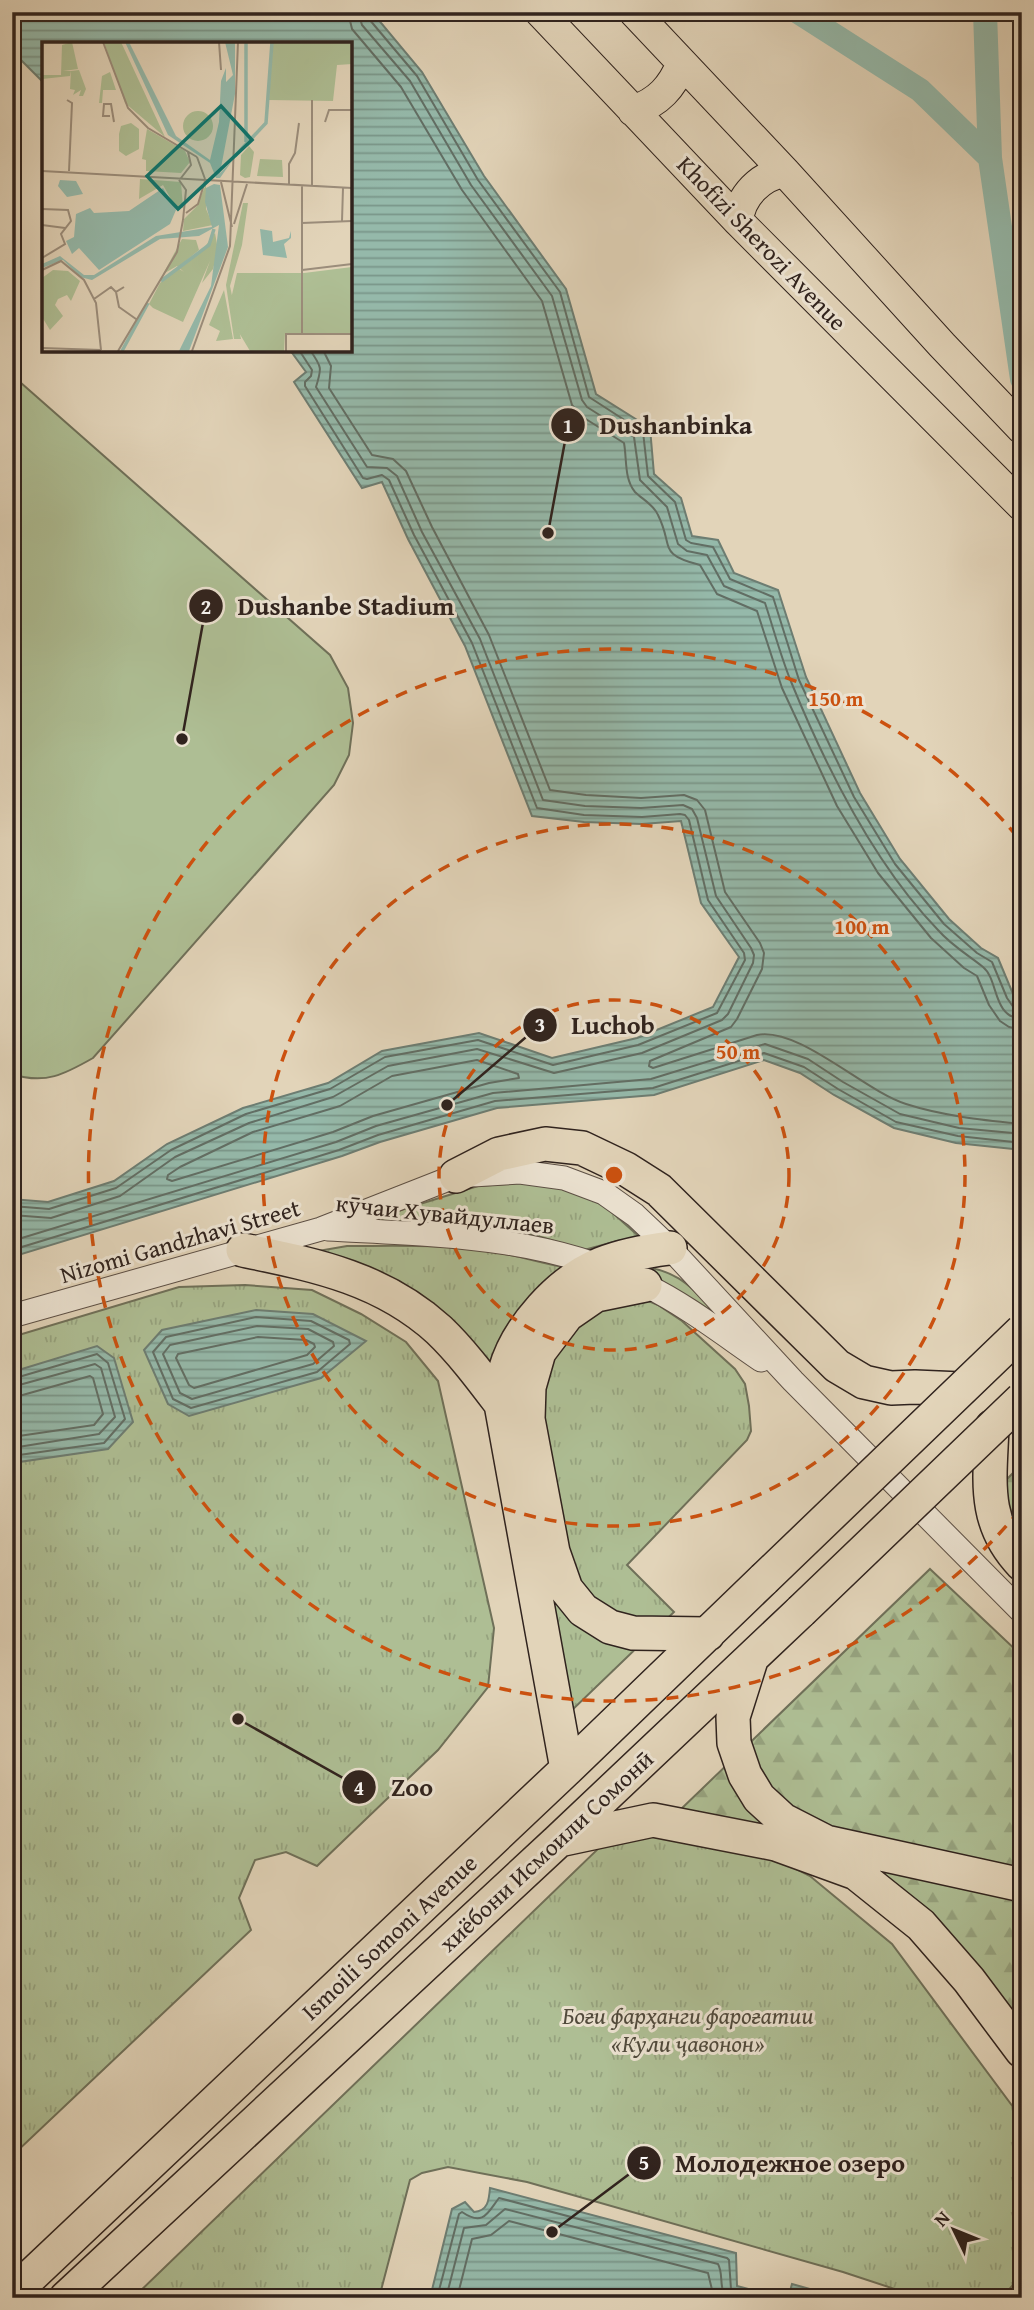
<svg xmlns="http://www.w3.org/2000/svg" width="1034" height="2310" viewBox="0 0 1034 2310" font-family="'Gentium Book Plus',serif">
<defs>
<pattern id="grass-tufts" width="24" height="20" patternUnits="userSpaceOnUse" patternTransform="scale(1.75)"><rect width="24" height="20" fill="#aebe94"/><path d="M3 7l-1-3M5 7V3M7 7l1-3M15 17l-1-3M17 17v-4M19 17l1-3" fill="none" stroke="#96a37f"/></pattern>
<pattern id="forest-firs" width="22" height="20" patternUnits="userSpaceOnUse" patternTransform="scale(1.75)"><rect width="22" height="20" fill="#aebe94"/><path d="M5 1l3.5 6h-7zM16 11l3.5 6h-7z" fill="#96a37f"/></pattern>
<pattern id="water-rules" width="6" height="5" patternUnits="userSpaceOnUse" patternTransform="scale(1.75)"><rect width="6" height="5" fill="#95b9aa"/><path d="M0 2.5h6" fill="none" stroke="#7a968a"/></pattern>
</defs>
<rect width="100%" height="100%" fill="#e2d4b9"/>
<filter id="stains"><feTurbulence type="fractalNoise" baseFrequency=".00286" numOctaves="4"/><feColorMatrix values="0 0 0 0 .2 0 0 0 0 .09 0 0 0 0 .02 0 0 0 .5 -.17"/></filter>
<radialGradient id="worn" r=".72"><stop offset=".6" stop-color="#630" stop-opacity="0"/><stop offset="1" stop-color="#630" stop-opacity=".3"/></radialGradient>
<!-- grass -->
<path fill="url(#grass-tufts)" stroke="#6f7059" stroke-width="2" d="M534,1182L575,1190L606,1207L643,1240H621L584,1250L534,1235L499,1229L459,1224L370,1221L407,1208L478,1186Z
M347,1246C395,1246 446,1244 494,1252C521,1256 547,1265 574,1269L497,1360L483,1367L295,1255Z
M633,1266C680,1267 696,1293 728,1323Z
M245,1285L312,1290L361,1314L406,1342L438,1381L494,1628L488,1687L438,1750L317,1866L286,1852L255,1860L239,1898L251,1930L12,2156V1337L179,1287Z
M611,1285L658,1305L682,1321L735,1369L745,1384L749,1406L751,1431L747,1440L627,1565L674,1612L568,1714L517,1399Z
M632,1816L777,1859L810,1876L892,1944L1022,2119V2274L1002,2298H922L843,2272L527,2182L448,2167L422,2173L410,2180L379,2298H133Z"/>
<!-- forest -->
<path fill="url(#forest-firs)" stroke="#6f7059" stroke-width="2" d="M1022,1464V1559L994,1492Z
M930,1569L1022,1656V2040L922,1917L678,1812Z"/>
<!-- pitch -->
<path fill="#aebe94" stroke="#6f7059" stroke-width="2" d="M12,375L330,655L348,688L353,723L349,755L334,785L93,1058C65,1074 45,1085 12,1074Z"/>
<!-- water -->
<path fill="url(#water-rules)" stroke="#6d7d72" stroke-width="2" d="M12,12H372L422,72L484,176L566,289L596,394L650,428L654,474L681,498L692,536L718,540L734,573L778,590L806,677L860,793L900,859L949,919L981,948L998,958L1013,994L1022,1007V1150L956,1143L894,1128L834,1095L800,1073L764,1060L654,1095L497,1108L380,1142L342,1156L12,1257V1199L48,1202L114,1181L167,1144L243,1108L328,1083L382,1051L479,1033L552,1058L637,1038L713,1007L739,957L701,903L681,821L642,824L584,822L532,816L465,646L408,539L382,482L362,488L294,382L306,372L290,350H350V44H44V83L12,51Z
M256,1310L313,1314L366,1341L321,1378L189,1416L168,1404L144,1350L162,1330Z
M97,1346L114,1358L133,1422L108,1449L12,1463V1372Z
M490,2188L736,2253L737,2286L783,2298H430L452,2209L465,2202L474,2212C488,2211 489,2200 490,2188Z
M792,2284L842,2298H788Z"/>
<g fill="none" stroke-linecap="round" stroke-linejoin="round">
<!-- shore -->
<path stroke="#626e64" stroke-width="2" d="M348,12L352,29L401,87L462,190L542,301L572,405L581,416L624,443C627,459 624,479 635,492C642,499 654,505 658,515C674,547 657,554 700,565L717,594L757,611L782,688L837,806L878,873L931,938L964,968L977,976L989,1005L1000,1021L1009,1027L1022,1030
M358,12L362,25L410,81L471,185L552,296L582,400L587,407L634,437L640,480L667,507L678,544L687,551L707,555L724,586L765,603C774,630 781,658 792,684C826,767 875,865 938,930C951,945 968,955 983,967C999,980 992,1017 1022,1019
M367,12L369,19L417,76L478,180L560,292L589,397L643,432L648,476L675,502L686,540L691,543L713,547L730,579L773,597L799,680L854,797L895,864L944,924L977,953L992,962L1007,998L1014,1008L1022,1010
M323,350L331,366L329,388L372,455L393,459L406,471L432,527L489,635L550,790L586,795L641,798L684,795L697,800L705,810L725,892L760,943L764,953L762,969L737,1019L731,1027L650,1061L649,1066L653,1068L757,1035C800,1027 864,1091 906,1104C943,1116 983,1120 1022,1124
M477,1060L518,1074L519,1078L489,1083L373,1116L333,1132L172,1181L167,1179L168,1175L180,1167L253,1132L340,1106L392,1076Z
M12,1206L49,1209L116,1188L171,1150L246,1114L330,1089L385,1057L478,1040L553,1065L638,1045L717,1013L745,960L744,953L708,900L689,820L685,815L680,814L642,817L584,815L537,808L472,643L414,535L389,480L382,475L367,479L363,478L305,386V382L311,376L312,370L299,350
M12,1215L51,1218L120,1196L175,1157L249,1123L333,1097L388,1066L477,1049L554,1073L642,1053L722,1020L728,1014L753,963L754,955L751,948L716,896L697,818L692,809L683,805L641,808L585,806L543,800L480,639L422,532L397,476L387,468L367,467L316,387C322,368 322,367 310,350
M12,1241L336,1142L376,1126L493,1093L651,1079L765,1044L808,1059L843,1082L900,1114L959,1128L1022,1134
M12,1250L339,1150L378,1135L495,1101L653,1088L764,1053L804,1067L838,1089L896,1122L958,1136L1022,1143
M256,1317L311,1321L349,1340L350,1344L317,1372L191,1408L173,1399L153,1352L166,1337Z
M257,1326L308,1329L333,1342L334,1346L313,1364L192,1399L180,1393L163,1354L170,1345Z
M258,1337L306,1340L314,1344L315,1347L307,1355L194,1388L189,1385L176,1358L178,1354Z
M12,1379L97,1354L108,1363L125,1419L104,1443L12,1456
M12,1387L95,1364L101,1368L115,1417L99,1434L12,1448
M12,1398L90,1376L93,1378L103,1414L94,1425L12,1437
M437,2298L459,2214L462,2212C484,2227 488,2212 499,2198L727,2258L729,2260L731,2289L736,2293L755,2298
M446,2298L464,2228L486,2225L505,2209L718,2264C724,2275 718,2287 727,2298
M457,2298L472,2239L491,2235L509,2221L708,2273L714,2298"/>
<!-- canal -->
<path stroke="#95b9aa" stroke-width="24" d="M798,12L920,90L990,158
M985,12L990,158L1022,379"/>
<defs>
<path id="minor" d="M328,1229C437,1235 544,1235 645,1285C686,1305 723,1334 761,1360
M12,1316L321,1229L456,1176L520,1172L564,1178L604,1193L635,1215L670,1248L793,1381L1022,1612"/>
<path id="major" d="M540,12L738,221L1022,506
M634,12L785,172L942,345L1022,429
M633,111C659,102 672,87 682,63
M738,221C740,196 761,175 785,172"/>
<path id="highway" d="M456,1176L499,1154L545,1144L582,1148L626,1169L659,1190L837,1366L864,1382L891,1388L915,1387L961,1389
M243,1250C315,1265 382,1278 439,1330C462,1352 482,1379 501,1404
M645,1285L596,1295L567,1315L539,1352L529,1387L528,1419L553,1552L566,1589L583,1610L610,1627L633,1633L708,1634
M992,1427C990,1480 982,1522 1022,1564
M751,1660L733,1717L734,1743L745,1775L759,1798L783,1820L826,1842L1022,1885
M567,1769L501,1404C502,1393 502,1381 505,1371C517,1328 559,1281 601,1264C623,1255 646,1251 670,1248
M559,1840L653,1820L776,1844L856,1873L921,1925L969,1980L1022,2051
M12,2294L567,1769L764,1579
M66,2298L559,1840L801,1611"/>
</defs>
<!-- minor casing -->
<use href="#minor" stroke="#5c4f45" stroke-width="25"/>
<!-- major casing -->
<use href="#major" stroke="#30231e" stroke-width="32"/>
<!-- highway casing -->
<use href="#highway" stroke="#30231e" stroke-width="36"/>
<!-- minor -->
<use href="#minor" stroke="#ece3d2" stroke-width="23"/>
<!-- major -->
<use href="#major" stroke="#e2d4b9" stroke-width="30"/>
<!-- highway -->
<use href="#highway" stroke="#e2d4b9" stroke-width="33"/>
<defs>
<path id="highway-bridge" d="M764,1579L1022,1331
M801,1611L1022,1399"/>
</defs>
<!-- highway-bridge casing -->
<use href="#highway-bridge" stroke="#30231e" stroke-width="36" stroke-linecap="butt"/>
<!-- highway-bridge -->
<use href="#highway-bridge" stroke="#e2d4b9" stroke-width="33"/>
</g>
<!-- distance rings -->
<g fill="none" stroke="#cc510f" stroke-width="3.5" stroke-dasharray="12 9">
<circle cx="614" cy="1175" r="175"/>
<circle cx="614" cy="1175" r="351"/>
<path d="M1020 1510A526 526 0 1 1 1020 840"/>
</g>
<g text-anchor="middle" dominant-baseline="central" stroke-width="6" stroke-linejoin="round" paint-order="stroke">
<!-- street labels -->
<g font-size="24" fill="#30231e" stroke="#ece3d2">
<text transform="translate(762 243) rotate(46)">Khofizi Sherozi Avenue</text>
<text transform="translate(445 1214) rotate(6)">кӯчаи Хувайдуллаев</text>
<text transform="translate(180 1241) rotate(-16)">Nizomi Gandzhavi Street</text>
<text transform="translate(546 1851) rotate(-43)">хиёбони Исмоили Сомонӣ</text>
<text transform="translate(389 1937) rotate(-43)">Ismoili Somoni Avenue</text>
</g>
<!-- park labels -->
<g font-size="24" font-style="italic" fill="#504a3c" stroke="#ece3d2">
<text x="688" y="2015">Боғи фарҳанги фароғатии<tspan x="688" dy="28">«Кули ҷавонон»</tspan></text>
</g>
</g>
<!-- overview -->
<g transform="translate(42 42)">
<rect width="310" height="310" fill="#e2d4b9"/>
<path d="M62,0H79L123,95L83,61ZM231,0H310V22L295,23L291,59L227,58ZM37,28L44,47L41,54H37L39,48L31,53L33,48L28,47L29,29ZM68,30L74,48H61L60,61H57L60,34ZM105,87L143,109L148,120L139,131L104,129V118L100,117ZM218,117L240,118L241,135L215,134ZM98,137L139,140L141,166H134L121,143L97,157ZM310,225V291H243L242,309H208L196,289L189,257L195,231H262ZM11,228L26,229L38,239L29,259L25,253L16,257L13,263L21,274L8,288L0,275V236Z" fill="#aebe94"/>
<path d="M30,0L36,27L21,29H29L28,34L0,37V33H19L20,3ZM164,142V167L171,183L141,189L142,177L155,164ZM201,161H206L200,203L188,244L199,297H192L184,243ZM173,191L176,208L171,227L160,241L168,219L141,280L111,266L107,262L118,241L136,226L142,230L135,224L121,232L140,197L154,198L157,208L140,222L162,206ZM182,248L191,297L174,299L178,289L167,283Z" fill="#aebe94"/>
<path d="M141 84a15 15 0 1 1 30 0a15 15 0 1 1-30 0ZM89,81L97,87V107L84,114L77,109V92L79,84ZM207,104L212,110L208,135L203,136L198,133L199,113Z" fill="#aebe94"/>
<path d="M83,0H87L134,94L168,118L177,80L179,39L184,26V40L191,33L183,0H193V52L178,131L190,119L178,136H174L168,121L126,93ZM18,138L34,139L41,152L25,155L16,144ZM172,142L178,143L186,205L147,309H137L169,244L177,183L157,194L118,197L50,238L38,235L21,218L0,226V222L18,214L42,233H52L114,194L170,185L163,160L164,146ZM121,146L134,168L128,182L57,228L37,206L30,212L24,199L32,195L34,172L48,166L52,171L87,169ZM218,187L230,189L231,200L247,196L249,189V196L242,202L245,216L221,213Z" fill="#95b9aa"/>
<path fill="none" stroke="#95b9aa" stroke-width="3.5" d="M204,0V100M193,114L224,81L230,0M119,239L167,203L172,187M80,309L106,261"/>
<path fill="none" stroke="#9b8d7b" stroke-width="2" d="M61,0L86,66L106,86L155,115M177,0L179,28M25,58L30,61L27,129M68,74H61L62,62H69L72,80M283,80L287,68H310M155,115L163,137M0,129L310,146M139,136L149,123L146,110M137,138L144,148L141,178M179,140L190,185M247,142V122L253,111L257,81M270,143V58M0,167L26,168L29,179L19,192L23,202L0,216M144,171L156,162L163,139M300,179L301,146M260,181L310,179M192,182L205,142M0,183L23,186M0,228L19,219L42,238L54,261L59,308M260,228L310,222M82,245L74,250L77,265L94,277M52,257L69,245L74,250M260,292V144M0,306L59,308M76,309L135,210L141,178M150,309L188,204L196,0M244,309V292H310"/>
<path fill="#0f766e" fill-opacity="0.15" stroke="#0f766e" stroke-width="3.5" d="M179,64L210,98L136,167L105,134Z"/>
<rect width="310" height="310" fill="none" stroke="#30231e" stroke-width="3.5"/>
</g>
<circle cx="614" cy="1175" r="10" fill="#cc510f" stroke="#ece3d2" stroke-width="3.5"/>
<g font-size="21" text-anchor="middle" font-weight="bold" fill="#cc510f" stroke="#ece3d2" stroke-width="6" stroke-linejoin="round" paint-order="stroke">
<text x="836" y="706">150 m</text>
<text x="862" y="934">100 m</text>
<text x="738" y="1059">50 m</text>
</g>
<!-- callouts -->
<path fill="none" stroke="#30231e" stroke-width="2.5" d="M548 533L568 425M182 739L206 606M447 1105L540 1025M238 1719L359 1787M552 2232L644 2163"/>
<g fill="#30231e" stroke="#ece3d2" stroke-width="2.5">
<circle cx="548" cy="533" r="7"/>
<circle cx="182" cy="739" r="7"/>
<circle cx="447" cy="1105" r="7"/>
<circle cx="238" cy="1719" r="7"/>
<circle cx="552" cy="2232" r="7"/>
<circle cx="568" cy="425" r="18"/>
<circle cx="206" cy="606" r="18"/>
<circle cx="540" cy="1025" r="18"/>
<circle cx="359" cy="1787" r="18"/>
<circle cx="644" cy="2163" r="18"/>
</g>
<g font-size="21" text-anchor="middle" font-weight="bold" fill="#fff">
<text x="568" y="433">1</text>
<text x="206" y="614">2</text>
<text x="540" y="1032">3</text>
<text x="359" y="1795">4</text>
<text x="644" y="2170">5</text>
</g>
<g font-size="26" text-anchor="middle" font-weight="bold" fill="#30231e" stroke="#ece3d2" stroke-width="6" stroke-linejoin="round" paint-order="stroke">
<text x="676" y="434">Dushanbinka</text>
<text x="346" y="615">Dushanbe Stadium</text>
<text x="613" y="1034">Luchob</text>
<text x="412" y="1796">Zoo</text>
<text x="790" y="2172">Молодежное озеро</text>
</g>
<!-- margin -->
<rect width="1034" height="2310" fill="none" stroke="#e2d4b9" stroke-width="42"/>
<rect x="14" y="14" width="1006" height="2282" fill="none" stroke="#30231e" stroke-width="3.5"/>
<rect x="21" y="21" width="992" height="2268" fill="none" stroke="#30231e" stroke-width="2"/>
<!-- north arrow -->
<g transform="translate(954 2230) rotate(313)" stroke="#ece3d2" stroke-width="5" paint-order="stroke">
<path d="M0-5L12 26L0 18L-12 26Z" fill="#30231e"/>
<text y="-10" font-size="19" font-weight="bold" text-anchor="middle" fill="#30231e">N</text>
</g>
<rect width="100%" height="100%" filter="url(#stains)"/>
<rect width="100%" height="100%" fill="url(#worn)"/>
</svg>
